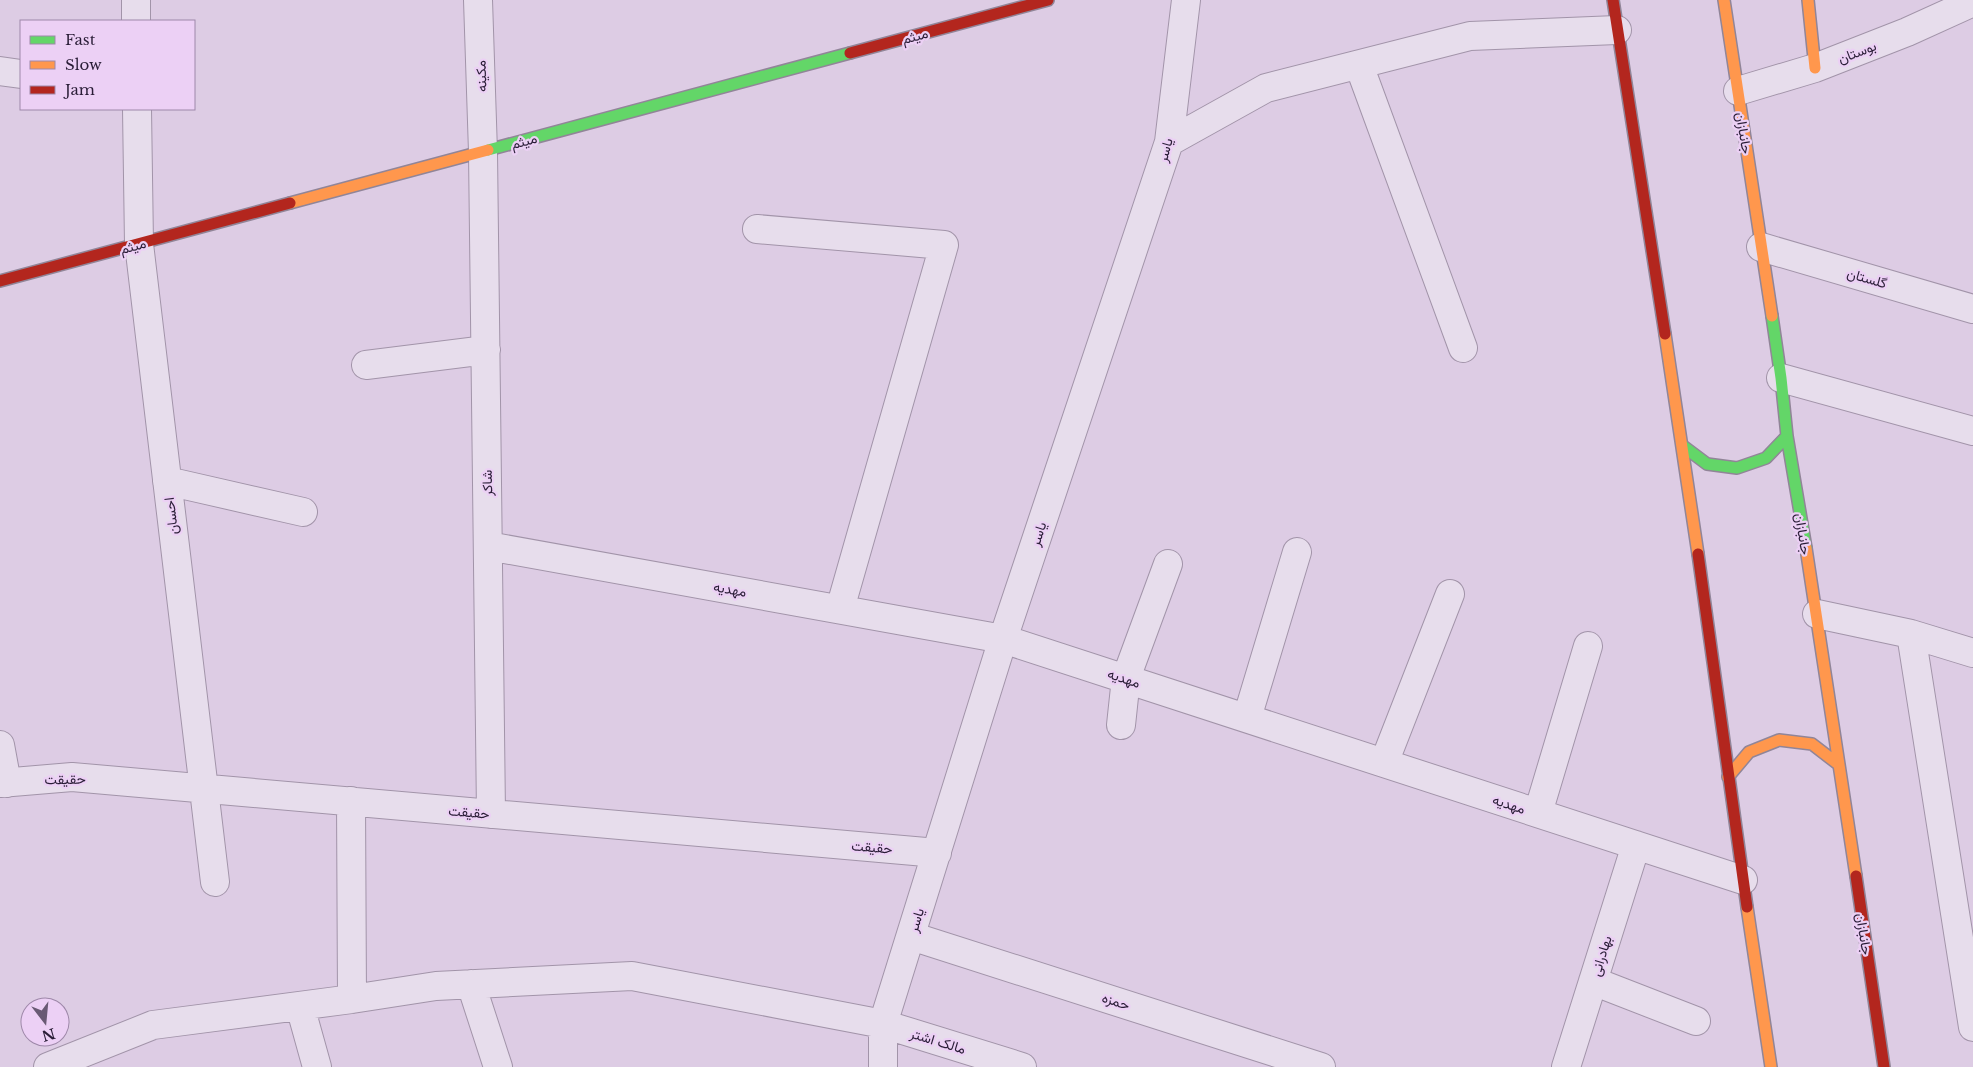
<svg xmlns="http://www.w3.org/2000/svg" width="1973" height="1067" viewBox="0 0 1973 1067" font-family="'Libre Baskerville',Vazirmatn,serif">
<rect width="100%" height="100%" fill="#ddcce4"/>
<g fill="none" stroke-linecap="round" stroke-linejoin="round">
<defs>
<path id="street" d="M136,0V21
M478,0L483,152L491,814
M1359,65L1463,348
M0,71L21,74
M1738,91L1815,68L1907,32L1973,2
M137,109L139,244L215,882
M1169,142L1266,88L1470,36L1617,30
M757,229L944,245L840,609
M1761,247L1973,309
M366,365L486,350
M1781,378L1973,431
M167,481L303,512
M488,546L1003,639L1743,880
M1817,614L1911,634L1973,653
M1911,634L1973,1027
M1247,718L1297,552
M1121,725L1126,678L1168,564
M0,745L7,783
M1384,763L1450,594
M0,783L72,777L937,853
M351,801L352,999
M1538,813L1588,646
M911,936L1321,1067
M1593,981L1696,1021
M471,984L498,1067
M300,1006L317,1067
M48,1067L153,1025L352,999L436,986L632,976L883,1024L1022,1067
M883,1067V1024L1003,639L1169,142L1186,0
M1566,1067L1636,845"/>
<path id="fast" d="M488,150L850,53
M1772,316L1781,378L1787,436L1806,548
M1683,446L1707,464L1737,468L1766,458L1787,436"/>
<path id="slow" d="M1724,0L1772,316
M1808,0L1815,68
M290,203L488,150
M1665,334L1698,554
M1806,548L1856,876
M1728,777L1749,752L1779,740L1812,744L1838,764
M1747,907L1771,1067"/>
<path id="jam" d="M1613,0L1665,334
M850,53L1048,0
M0,281L290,203
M1698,554L1747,907
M1856,876L1884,1067"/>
</defs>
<!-- street casing -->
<use href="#street" stroke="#a294a9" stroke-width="30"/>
<!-- fast casing -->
<use href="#fast" stroke="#918598" stroke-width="14"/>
<!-- slow casing -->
<use href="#slow" stroke="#918598" stroke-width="14"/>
<!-- jam casing -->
<use href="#jam" stroke="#918598" stroke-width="14"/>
<!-- street -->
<use href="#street" stroke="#e7ddec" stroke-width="28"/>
<!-- fast -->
<use href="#fast" stroke="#63d668" stroke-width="11"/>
<!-- slow -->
<use href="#slow" stroke="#ff974d" stroke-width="11"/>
<!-- jam -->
<use href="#jam" stroke="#b3261e" stroke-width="11"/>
</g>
<g text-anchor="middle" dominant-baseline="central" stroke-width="4.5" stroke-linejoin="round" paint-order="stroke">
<!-- street labels -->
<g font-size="14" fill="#2a1d37" stroke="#ecd0f5">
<text transform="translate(915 36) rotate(-15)">میثم</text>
<text transform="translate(1857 52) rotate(-21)">بوستان</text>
<text transform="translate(481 76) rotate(-92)">مکینه</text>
<text transform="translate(1744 133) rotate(81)">جانبازان</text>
<text transform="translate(524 141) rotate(-15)">میثم</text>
<text transform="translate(1165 150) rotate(-75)">یاسر</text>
<text transform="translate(133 246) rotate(-15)">میثم</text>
<text transform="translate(1867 278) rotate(16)">گلستان</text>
<text transform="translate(487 483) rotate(-91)">شاکر</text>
<text transform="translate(171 516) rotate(-97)">احسان</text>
<text transform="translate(1038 534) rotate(-72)">یاسر</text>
<text transform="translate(1803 534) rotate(81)">جانبازان</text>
<text transform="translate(730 589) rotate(10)">مهدیه</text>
<text transform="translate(1124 678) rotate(18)">مهدیه</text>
<text transform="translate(65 779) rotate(-1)">حقیقت</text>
<text transform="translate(1509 804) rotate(18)">مهدیه</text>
<text transform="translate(469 812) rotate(5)">حقیقت</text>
<text transform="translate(872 847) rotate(5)">حقیقت</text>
<text transform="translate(916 920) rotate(-73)">یاسر</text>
<text transform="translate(1864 934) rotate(81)">جانبازان</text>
<text transform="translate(1601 956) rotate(-73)">بهادرانی</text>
<text transform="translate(1116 1001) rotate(18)">حمزه</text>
<text transform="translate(938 1041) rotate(17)">مالک اشتر</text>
</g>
</g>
<!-- legend -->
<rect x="20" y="20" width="175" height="90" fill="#ecd0f5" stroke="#9e88a9"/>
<rect x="30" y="36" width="25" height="8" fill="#63d668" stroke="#9e88a9"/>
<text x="65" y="45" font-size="15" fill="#2a1d37">Fast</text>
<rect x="30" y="61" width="25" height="8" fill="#ff974d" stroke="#9e88a9"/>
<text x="65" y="70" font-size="15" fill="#2a1d37">Slow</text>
<rect x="30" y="86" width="25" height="8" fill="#b3261e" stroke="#9e88a9"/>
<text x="65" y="95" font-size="15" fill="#2a1d37">Jam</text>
<!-- north arrow -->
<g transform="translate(45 1022) rotate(164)"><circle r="24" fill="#ecd0f5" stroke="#9e88a9"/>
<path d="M0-4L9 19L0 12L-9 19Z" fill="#695a74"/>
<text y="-8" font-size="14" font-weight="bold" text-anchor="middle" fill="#2a1d37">N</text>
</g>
</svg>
